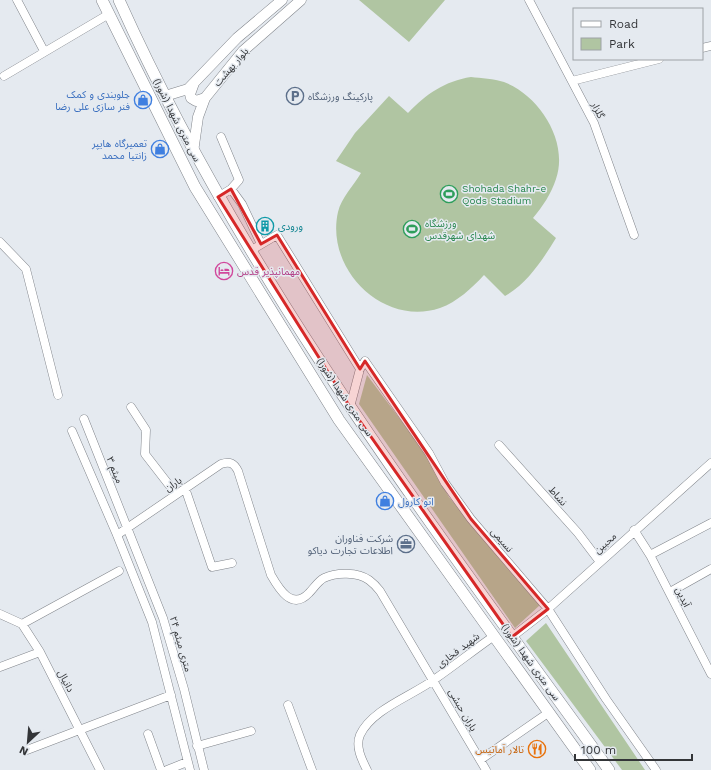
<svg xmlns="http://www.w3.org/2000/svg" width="711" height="770" viewBox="0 0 711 770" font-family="'Work Sans','Noto Sans Arabic',sans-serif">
<rect width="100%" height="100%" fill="#e5eaf0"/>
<!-- green -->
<path fill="#b0c5a2" d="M359,0H445L409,42Z
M471,77C481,78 494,79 504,82C539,95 569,141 556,179C551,194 543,206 533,218L556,238C543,259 528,283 505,296L484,275C472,288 457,302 440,308C383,327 325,269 338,212C341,198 354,185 361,173L336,161L355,133L389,96L408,113C426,94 445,81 471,77Z
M367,375L421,447L449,497L540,605L515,628L359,404Z
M546,623L645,770H622L526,641Z"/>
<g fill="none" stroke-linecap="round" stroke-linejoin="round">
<defs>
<path id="minor" d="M17,0L44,51
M529,0L594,123L634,235
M702,48L711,46
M4,76L109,14
M572,81L659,59
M231,189L242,204L261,244
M218,197L231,189L239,180L221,137
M0,242L26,269L58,395
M250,251L277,235L360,369
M131,407L146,430L145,454L176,494
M350,407L360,369L365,361L429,453L445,483L471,519L548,609L606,699L656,770
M84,419L163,618L184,689L204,770
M72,431L117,535L152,622L190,770
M499,445L578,533L600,562
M185,488L212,567L232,563
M634,530L650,555L711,674
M117,535L221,464C230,461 234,463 238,471L271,575C279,589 292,611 309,593C314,588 318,581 324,578C336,572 358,572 369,580C373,583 377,587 380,591L486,770
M650,555L711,523
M670,592L711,569
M0,614L22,624L40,652L100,770
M22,624L119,571
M512,637L548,609L711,463
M0,667L40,652
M288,705L312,770
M148,734L161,770
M197,746L251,731
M27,750L171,695
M480,760L548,713
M167,770L187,762
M367,770C362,760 355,747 360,735C372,709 412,696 435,679C455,665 474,650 494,636"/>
<path id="tertiary" d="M194,83L190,94L191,98L196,101L205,98
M165,96L188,89L237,38L282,0
M193,152L198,117L205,98L243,51L301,0"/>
<path id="secondary" d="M102,0L195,187L339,420L590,770
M119,0C244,279 431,524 609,770"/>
</defs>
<!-- minor casing -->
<use href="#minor" stroke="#81858b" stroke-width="9"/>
<!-- tertiary casing -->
<use href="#tertiary" stroke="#81858b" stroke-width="11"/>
<!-- secondary casing -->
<use href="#secondary" stroke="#81858b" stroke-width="12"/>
<!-- minor -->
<use href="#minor" stroke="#fff" stroke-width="8"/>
<!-- tertiary -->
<use href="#tertiary" stroke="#fff" stroke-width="10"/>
<!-- secondary -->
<use href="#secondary" stroke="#fff" stroke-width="11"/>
</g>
<!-- marked area -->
<path fill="#d62828" fill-opacity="0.2" stroke="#d62828" stroke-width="3" stroke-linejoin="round" d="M231,189L261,244L277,235L360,369L365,361L471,519L548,609L512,637L350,407L218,197Z"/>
<!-- icons -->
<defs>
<symbol id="parking-ring" viewBox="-11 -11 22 22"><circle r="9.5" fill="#e5eaf0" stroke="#5c6f8a" stroke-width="1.5"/><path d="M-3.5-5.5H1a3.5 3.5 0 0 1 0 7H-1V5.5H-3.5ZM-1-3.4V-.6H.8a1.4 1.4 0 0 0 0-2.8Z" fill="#5c6f8a"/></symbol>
<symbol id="shop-ring" viewBox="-11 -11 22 22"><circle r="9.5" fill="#e5eaf0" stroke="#3f7fe0" stroke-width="1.5"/><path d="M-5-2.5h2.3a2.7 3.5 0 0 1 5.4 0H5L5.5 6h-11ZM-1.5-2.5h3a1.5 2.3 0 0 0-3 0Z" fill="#3f7fe0"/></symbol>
<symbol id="stadium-ring" viewBox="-11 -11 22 22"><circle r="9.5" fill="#e5eaf0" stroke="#2e9e5b" stroke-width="1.5"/><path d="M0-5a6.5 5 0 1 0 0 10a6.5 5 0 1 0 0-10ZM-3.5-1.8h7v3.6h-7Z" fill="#2e9e5b"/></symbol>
<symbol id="building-ring" viewBox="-11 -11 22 22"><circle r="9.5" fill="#e5eaf0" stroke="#0f9aa8" stroke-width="1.5"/><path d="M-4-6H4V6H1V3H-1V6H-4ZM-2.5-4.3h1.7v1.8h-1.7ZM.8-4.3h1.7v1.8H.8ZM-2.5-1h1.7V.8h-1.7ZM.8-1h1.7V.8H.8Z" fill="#0f9aa8"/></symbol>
<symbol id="hotel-ring" viewBox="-11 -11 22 22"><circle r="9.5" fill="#e5eaf0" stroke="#d1479c" stroke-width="1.5"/><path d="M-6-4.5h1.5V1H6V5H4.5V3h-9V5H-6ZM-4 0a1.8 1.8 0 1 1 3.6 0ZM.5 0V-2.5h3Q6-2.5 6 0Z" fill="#d1479c"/></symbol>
<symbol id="office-ring" viewBox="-11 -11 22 22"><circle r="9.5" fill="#e5eaf0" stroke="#5c6f8a" stroke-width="1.5"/><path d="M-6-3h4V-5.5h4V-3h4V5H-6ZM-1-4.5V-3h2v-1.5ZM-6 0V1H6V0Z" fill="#5c6f8a"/></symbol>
<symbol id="restaurant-ring" viewBox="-11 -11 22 22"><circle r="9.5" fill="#e5eaf0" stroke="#e8710a" stroke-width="1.5"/><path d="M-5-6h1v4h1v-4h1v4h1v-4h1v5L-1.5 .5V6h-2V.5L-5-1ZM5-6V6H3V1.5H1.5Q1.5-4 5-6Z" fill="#e8710a"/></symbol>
</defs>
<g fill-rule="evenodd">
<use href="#parking-ring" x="285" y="86" width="20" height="20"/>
<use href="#shop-ring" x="133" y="90" width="20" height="20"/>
<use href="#shop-ring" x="150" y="139" width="20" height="20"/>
<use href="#stadium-ring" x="439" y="184" width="20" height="20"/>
<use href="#building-ring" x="255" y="216" width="20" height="20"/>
<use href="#stadium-ring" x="402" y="219" width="20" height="20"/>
<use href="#hotel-ring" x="214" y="261" width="20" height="20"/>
<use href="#shop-ring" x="375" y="491" width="20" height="20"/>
<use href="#office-ring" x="396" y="534" width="20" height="20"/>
<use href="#restaurant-ring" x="527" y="739" width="20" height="20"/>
</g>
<g text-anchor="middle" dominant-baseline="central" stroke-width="3" stroke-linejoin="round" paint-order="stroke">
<!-- street labels -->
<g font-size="10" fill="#333538" stroke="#e5eaf0">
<text transform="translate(231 67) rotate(-49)">بلوار بهشت</text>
<text transform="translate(598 110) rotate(64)">گلزار</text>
<text transform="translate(177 120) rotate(63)">سی متری شهدا (شورا)</text>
<text transform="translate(345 397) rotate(56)">سی متری شهدا (شورا)</text>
<text transform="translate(115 470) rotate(68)">میثم ۳</text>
<text transform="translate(173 484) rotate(-34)">باران</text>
<text transform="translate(558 496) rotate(49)">نشاط</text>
<text transform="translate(502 540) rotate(49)">نسیمی</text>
<text transform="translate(605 543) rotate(-42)">محبین</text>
<text transform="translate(683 597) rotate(63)">آیدین</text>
<text transform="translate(181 644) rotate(74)">۲۴ متری میثم</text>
<text transform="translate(458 650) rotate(-37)">شهید فخاری</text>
<text transform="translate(531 662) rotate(54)">سی متری شهدا (شورا)</text>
<text transform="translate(66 681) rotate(62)">دانیال</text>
<text transform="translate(463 710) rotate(60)">یاران حبشی</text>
</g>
<!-- shop labels -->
<g font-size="10" fill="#366cbe" stroke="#e5eaf0" text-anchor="end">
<text x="130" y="94">جلوبندی و کمک<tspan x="130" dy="12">فنر سازی علی رضا</tspan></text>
<text x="147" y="143">تعمیرگاه هایپر<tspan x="147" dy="12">زانتیا محمد</tspan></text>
<text x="398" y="501" text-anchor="start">اتو کارول</text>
</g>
<!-- service labels -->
<g font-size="10" fill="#4e5e75" stroke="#e5eaf0" text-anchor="start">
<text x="308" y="96">پارکینگ ورزشگاه</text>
<text x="393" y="538" text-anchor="end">شرکت فناوران<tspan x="393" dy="12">اطلاعات تجارت دیاکو</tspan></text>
</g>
<!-- leisure labels -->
<g font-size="10" fill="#27864d" stroke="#e5eaf0" text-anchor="start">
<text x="462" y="188">Shohada Shahr-e<tspan x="462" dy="12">Qods Stadium</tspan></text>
<text x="425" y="223">ورزشگاه<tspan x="425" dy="12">شهدای شهرقدس</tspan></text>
</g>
<!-- culture labels -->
<g font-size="10" fill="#0d838f" stroke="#e5eaf0" text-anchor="start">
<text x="278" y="226">ورودی</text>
</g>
<!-- hotel labels -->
<g font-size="10" fill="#b23c85" stroke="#e5eaf0" text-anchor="start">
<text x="237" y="271">مهمانپذیر قدس</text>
</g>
<!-- food labels -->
<g font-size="10" fill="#c56008" stroke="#e5eaf0" text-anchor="end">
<text x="524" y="749">تالار آماتیس</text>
</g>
</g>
<!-- legend -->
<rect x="573" y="8" width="130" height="52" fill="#e5eaf0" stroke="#9ea2a6"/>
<rect x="581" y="21" width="20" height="6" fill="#ffffff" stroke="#9ea2a6"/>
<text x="609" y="28" font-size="12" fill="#333538">Road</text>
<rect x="581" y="38" width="20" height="12" fill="#b0c5a2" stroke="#9ea2a6"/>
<text x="609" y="48" font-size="12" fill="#333538">Park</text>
<!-- north arrow -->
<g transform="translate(28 742) rotate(206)" stroke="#e5eaf0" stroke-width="3" paint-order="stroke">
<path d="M0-3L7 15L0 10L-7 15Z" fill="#333538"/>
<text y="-6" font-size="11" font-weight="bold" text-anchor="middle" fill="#333538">N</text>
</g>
<!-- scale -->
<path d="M575 754v6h117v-6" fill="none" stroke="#333538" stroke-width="2"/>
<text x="581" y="754" font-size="12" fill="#333538" stroke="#e5eaf0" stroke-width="3" paint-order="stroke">100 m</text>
</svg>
